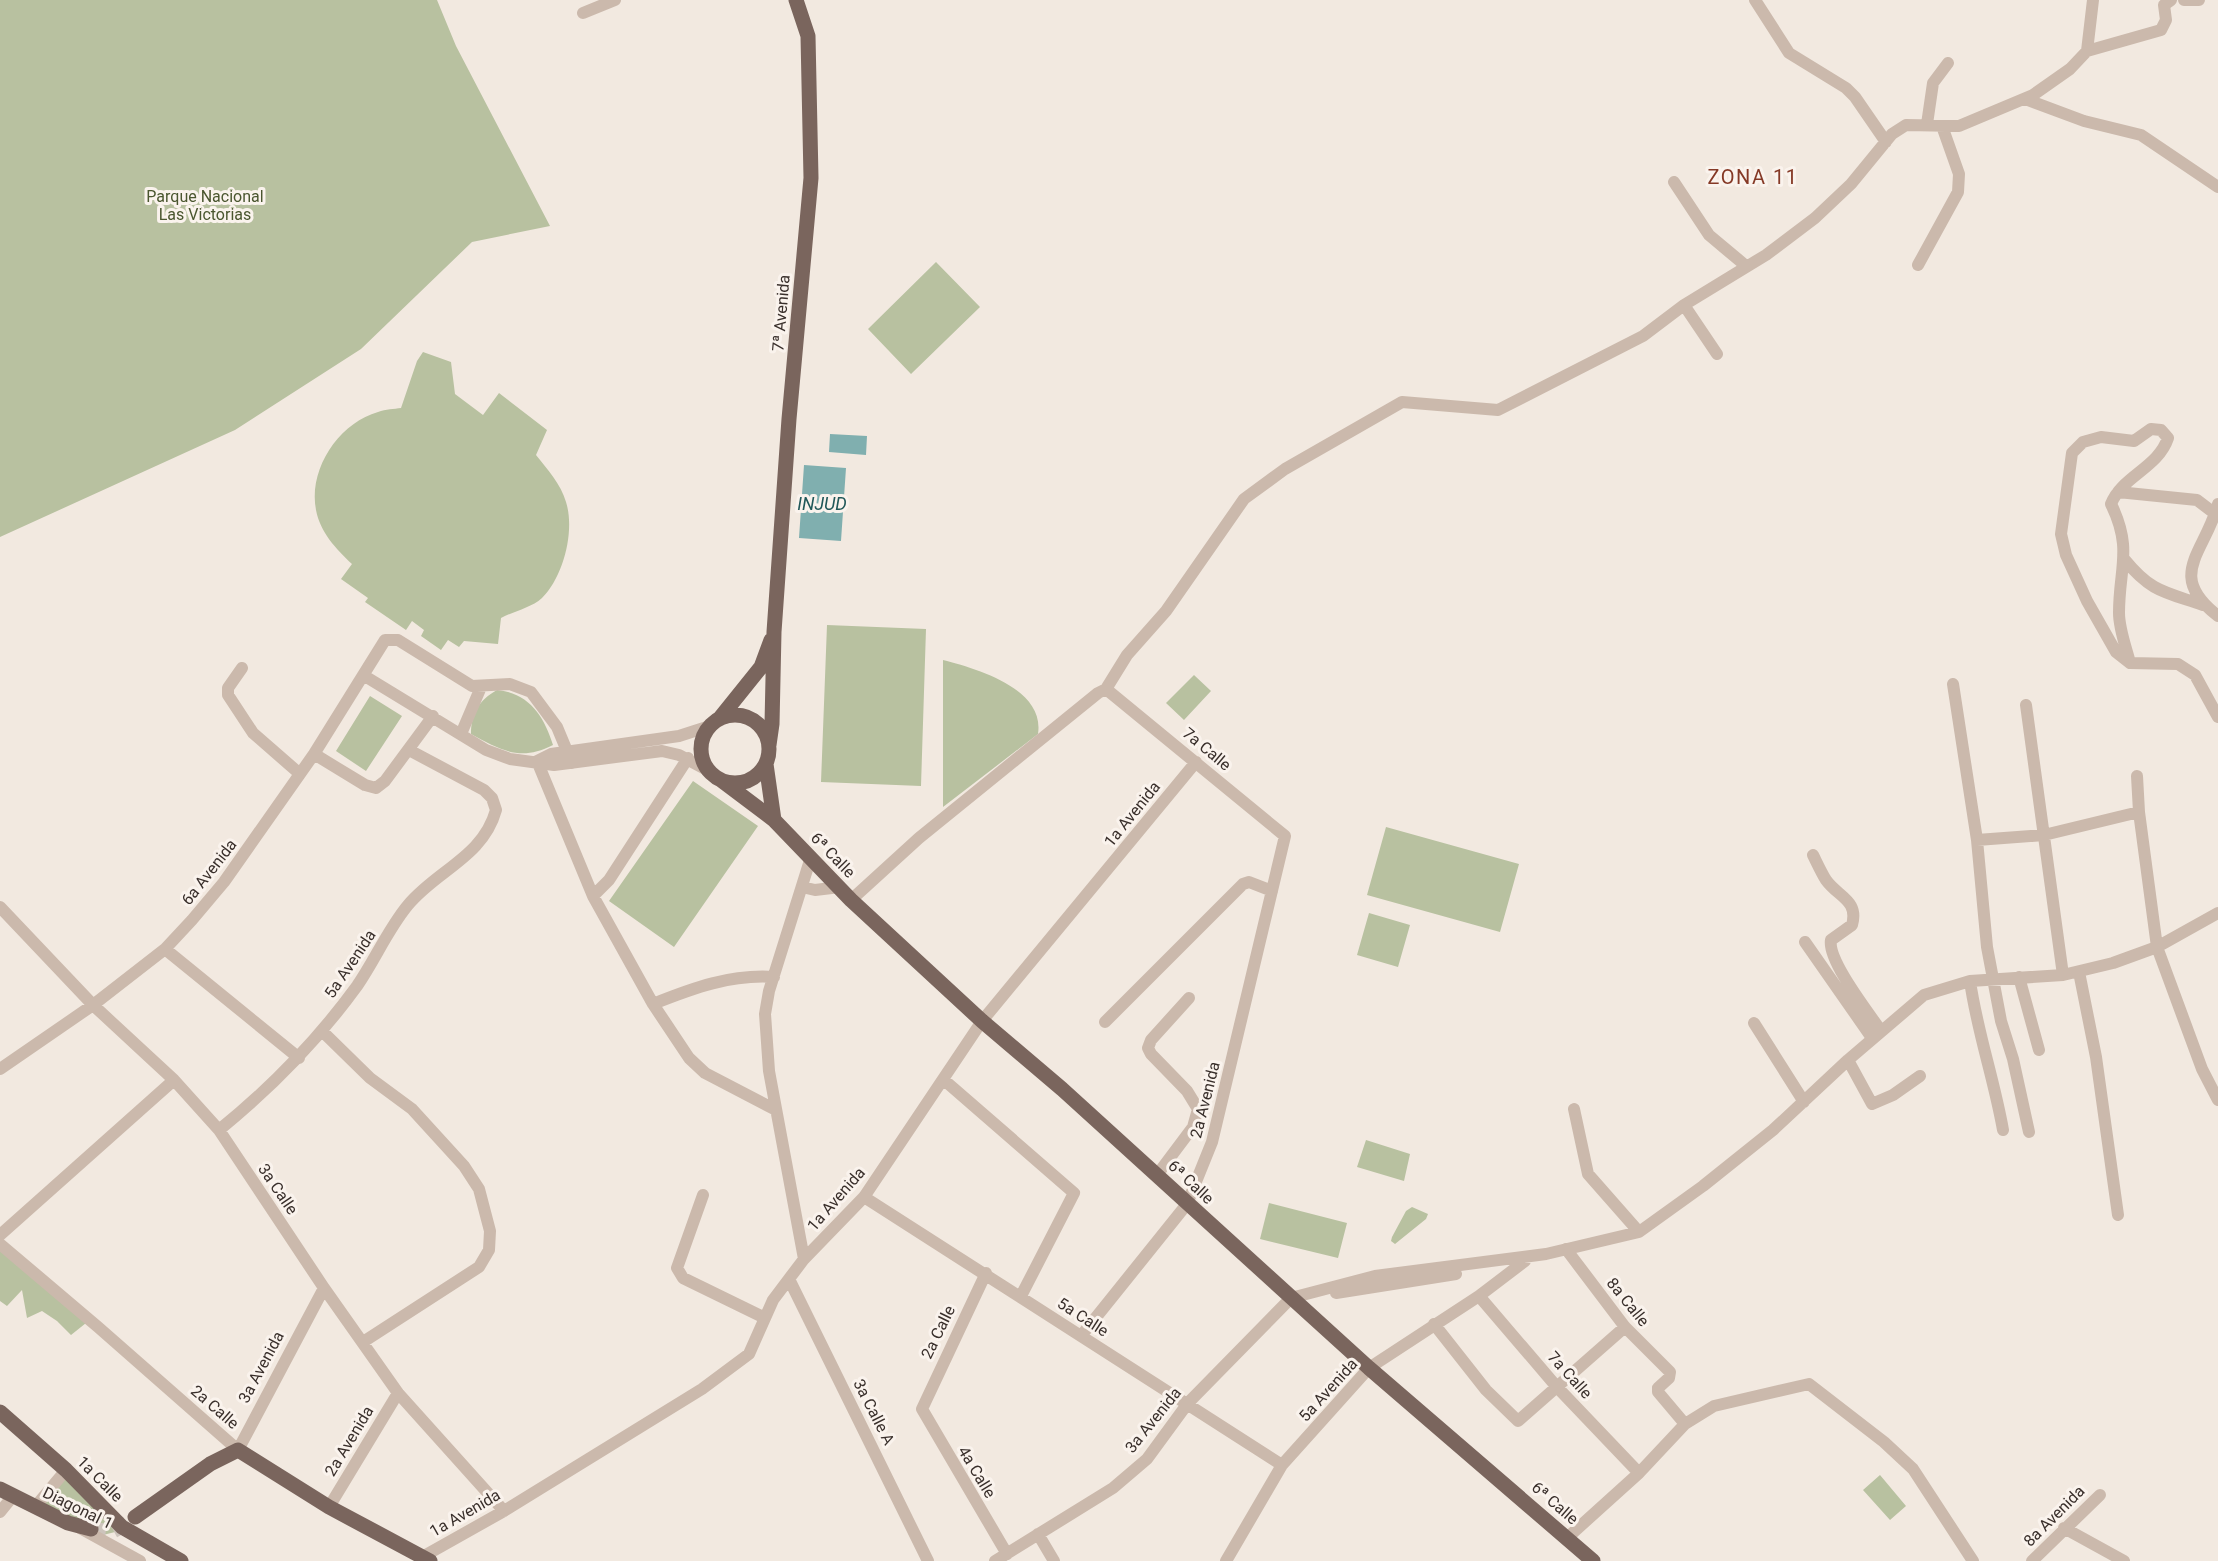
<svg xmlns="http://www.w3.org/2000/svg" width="2218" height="1561" viewBox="0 0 2218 1561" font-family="Roboto,sans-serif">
<rect width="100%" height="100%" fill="#f2e9e0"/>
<!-- green -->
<path fill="#b8c1a0" d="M0,0H437L456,46L550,226L472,242L361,349L235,430L0,537Z
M936,262L980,307L911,374L868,329Z
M423,352L451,362L455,394L483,415L499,393L547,430L536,455C547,469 561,484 566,502C575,530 564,576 542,598C531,608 514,611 501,618L498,644L464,641L459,647L448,640L441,650L421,636L424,630L412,621L406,630L365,602L368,598L341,579L352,564C336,549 320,532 316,510C308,469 339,423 378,412C386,409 394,409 401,408L417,361Z
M827,625L926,629L921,786L821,782Z
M943,660C978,669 1045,689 1038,734L943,807Z
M1194,675L1211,691L1184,720L1166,703Z
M497,690C529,693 544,716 553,745C520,762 501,750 471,734C471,714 479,700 497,690Z
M370,696L402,716L366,771L336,751Z
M693,781L758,826L674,947L609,901Z
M1386,827L1519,864L1500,932L1367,895Z
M1369,913L1410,925L1398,967L1357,955Z
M1366,1140L1410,1154L1404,1181L1357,1167Z
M1269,1203L1347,1223L1338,1258L1260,1239Z
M1412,1207L1428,1214L1426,1219L1395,1244L1391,1241L1392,1237L1406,1211Z
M0,1250L86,1323L71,1335L57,1321L42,1311L27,1318L22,1290L7,1306L0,1301Z
M1880,1475L1906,1506L1890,1520L1863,1490Z
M66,1476L119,1531L103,1535L42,1507Z"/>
<!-- water -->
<path fill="#80afaf" d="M830,434L867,436L866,455L829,452Z
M804,465L846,468L841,541L799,538Z"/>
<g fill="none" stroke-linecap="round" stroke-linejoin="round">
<!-- major-tunnel -->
<path stroke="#cdc4bc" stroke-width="15" stroke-dasharray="15 8" stroke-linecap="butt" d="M91,1529L111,1532L131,1521"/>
<!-- minor -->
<path stroke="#cbb9ac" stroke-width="12" d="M1755,0L1789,53L1846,88L1855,97L1886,142
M2184,0H2199
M583,13L615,0
M2087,51L2161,30L2166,20L2164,5L2171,0
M2025,99L2084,121L2141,135L2218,187
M1927,124L1933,83L1948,63
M1674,182L1709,235L1746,266
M1918,265L1958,192L1959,174L1942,126
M1684,305L1717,354
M2118,492L2197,500L2218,516
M2218,504C2205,553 2165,575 2218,616
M2125,560C2151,592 2165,592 2203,605
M2130,663C2126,647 2119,629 2119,613C2119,568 2133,549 2111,504C2122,476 2158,468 2168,438L2161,430L2151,429L2134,441L2101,437L2083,442L2072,453L2061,534L2066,555L2087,601L2116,652L2130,663L2178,664L2195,675L2218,717
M242,668L228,688V695L253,733L300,774
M363,675L486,750L510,759L554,765L662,751L679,755L709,771
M1953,684L1977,840L1987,947L2001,1021L2013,1059L2029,1132
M2026,705L2063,975
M461,734L481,687
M314,754L365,785L376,788L385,781L433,716
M537,761L593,896L653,1004L689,1058L705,1073L776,1110
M537,761L551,754L679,736L710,726
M2137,776L2139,812L2157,947L2202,1069L2218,1100
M1977,840L2044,835L2139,812
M1813,855C1817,863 1821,872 1826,880C1838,897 1859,900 1852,925L1831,940C1827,960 1869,1013 1881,1031
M802,887L815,890L840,887
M593,896L609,880L688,758
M851,900L919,838L1098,693L1106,689L1127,655L1166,611L1244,499L1285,469L1402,402L1498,410L1643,336L1684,305L1766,255L1815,218L1851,184L1892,134L1906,125L1959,126L2033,95L2070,69L2087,51L2093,0
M0,907L93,1005L174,1080L219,1130L324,1288L398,1393L504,1511
M1805,942L1872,1038
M165,949L299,1058
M2079,972L2096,1057L2118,1215
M2019,977L2039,1050
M1970,981C1977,1031 1994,1079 2003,1130
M653,1004C693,988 731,974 774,977
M1105,1022L1243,884L1249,882L1272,891
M1754,1023L1804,1102
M323,1032L370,1078L412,1109L464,1166L479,1189L490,1231L489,1250L479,1267L363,1342
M1848,1060L1872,1104L1893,1095L1920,1076
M0,1069L93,1005L165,949L192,920L224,882L314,754L385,640H398L472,686L510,684L531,692L557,727L572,763
M944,1080L1074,1193L1021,1296
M1574,1109L1588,1174L1639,1232
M219,1130C272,1087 317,1041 357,986C375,960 388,929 408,905C437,870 483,857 496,810L492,798L484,790L409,750
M1157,1175L1193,1127L1198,1109L1187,1091L1151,1054L1148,1048L1151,1040L1189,998
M703,1195L677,1268L683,1278L765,1318
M864,1197L1282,1465
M0,1235L174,1080
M0,1244L98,1327L238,1450L324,1288
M1566,1249L1625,1327L1670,1372L1669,1378L1658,1388V1392L1685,1424
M804,1259L769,1071L765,1014L769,991L811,857
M986,1273L922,1409L1007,1554
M789,1279L928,1561
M1336,1293L1456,1274
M1479,1296L1556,1386L1639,1473
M1291,1298L1375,1276L1546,1254L1639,1232L1703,1186L1773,1130L1848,1060L1924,995L1970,981L2063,975L2113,963L2157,947L2218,913
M1434,1324L1486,1390L1518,1421L1625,1327
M1081,1336L1187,1204L1212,1142L1285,836L1106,689
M35,1507L66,1470
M329,1507L398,1393
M0,1512L13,1496
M80,1528L140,1561
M2064,1528L2124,1561
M1038,1534L1054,1561
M1567,1538L1639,1473L1685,1424L1714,1406L1809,1384L1884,1442L1913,1469L1973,1561
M420,1561L424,1556L504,1511L702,1389L749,1354L773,1300L804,1259L864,1197L982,1021L1196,762
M995,1561L1113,1488L1147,1459L1188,1403L1291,1298
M1226,1561L1282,1465L1369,1368L1479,1296L1525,1261
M2032,1561L2100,1495"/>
<!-- major -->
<path stroke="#7a655d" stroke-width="15" d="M701 749a34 34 0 1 1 68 0a34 34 0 1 1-68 0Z
M720,718L761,667L771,640
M769,745L772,724L774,632L789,419L811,178L808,36L796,0
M766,764L774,820
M721,780L774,820L851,900L982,1021L1062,1089L1369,1368L1593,1561
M0,1412L66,1470L122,1527L181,1561
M0,1489L68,1523L91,1529
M135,1517L210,1464L238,1450L329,1507L430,1561"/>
</g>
<g text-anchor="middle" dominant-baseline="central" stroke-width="6" stroke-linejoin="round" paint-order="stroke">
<!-- park labels -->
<g font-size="16" fill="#4a562f" stroke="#faf3ed">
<text x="205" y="196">Parque Nacional<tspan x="205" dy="18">Las Victorias</tspan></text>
</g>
<!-- street labels -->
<g font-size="16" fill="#392f2b" stroke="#faf3ed">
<text transform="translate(781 313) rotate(-85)">7ª Avenida</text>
<text transform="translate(1207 749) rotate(40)">7a Calle</text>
<text transform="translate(1132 814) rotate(-51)">1a Avenida</text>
<text transform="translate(833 855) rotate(46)">6ª Calle</text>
<text transform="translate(209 872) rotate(-52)">6a Avenida</text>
<text transform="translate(350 964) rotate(-56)">5a Avenida</text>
<text transform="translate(1205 1100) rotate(-76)">2a Avenida</text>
<text transform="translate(1191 1182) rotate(43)">6ª Calle</text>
<text transform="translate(278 1189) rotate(56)">3a Calle</text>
<text transform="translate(836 1199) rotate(-49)">1a Avenida</text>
<text transform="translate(1628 1302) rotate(51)">8a Calle</text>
<text transform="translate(1083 1317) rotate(33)">5a Calle</text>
<text transform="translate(938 1332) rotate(-64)">2a Calle</text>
<text transform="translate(261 1367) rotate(-62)">3a Avenida</text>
<text transform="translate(1570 1375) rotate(48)">7a Calle</text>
<text transform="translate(1328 1390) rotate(-48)">5a Avenida</text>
<text transform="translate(215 1407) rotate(41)">2a Calle</text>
<text transform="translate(874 1412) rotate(63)">3a Calle A</text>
<text transform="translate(1153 1420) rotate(-51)">3a Avenida</text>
<text transform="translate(349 1441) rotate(-59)">2a Avenida</text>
<text transform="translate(977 1472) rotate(59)">4a Calle</text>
<text transform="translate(100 1479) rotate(45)">1a Calle</text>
<text transform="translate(1555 1503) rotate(41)">6ª Calle</text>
<text transform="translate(78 1508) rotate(26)">Diagonal 1</text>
<text transform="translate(465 1513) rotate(-30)">1a Avenida</text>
<text transform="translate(2054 1516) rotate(-45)">8a Avenida</text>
</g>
<!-- water labels -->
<g font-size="18" font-style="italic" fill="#215859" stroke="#faf3ed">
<text x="822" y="503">INJUD</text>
</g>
<!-- quarter labels -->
<g font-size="20" letter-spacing="1.5" fill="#853926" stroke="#faf3ed">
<text x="1753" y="177">ZONA 11</text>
</g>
</g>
</svg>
